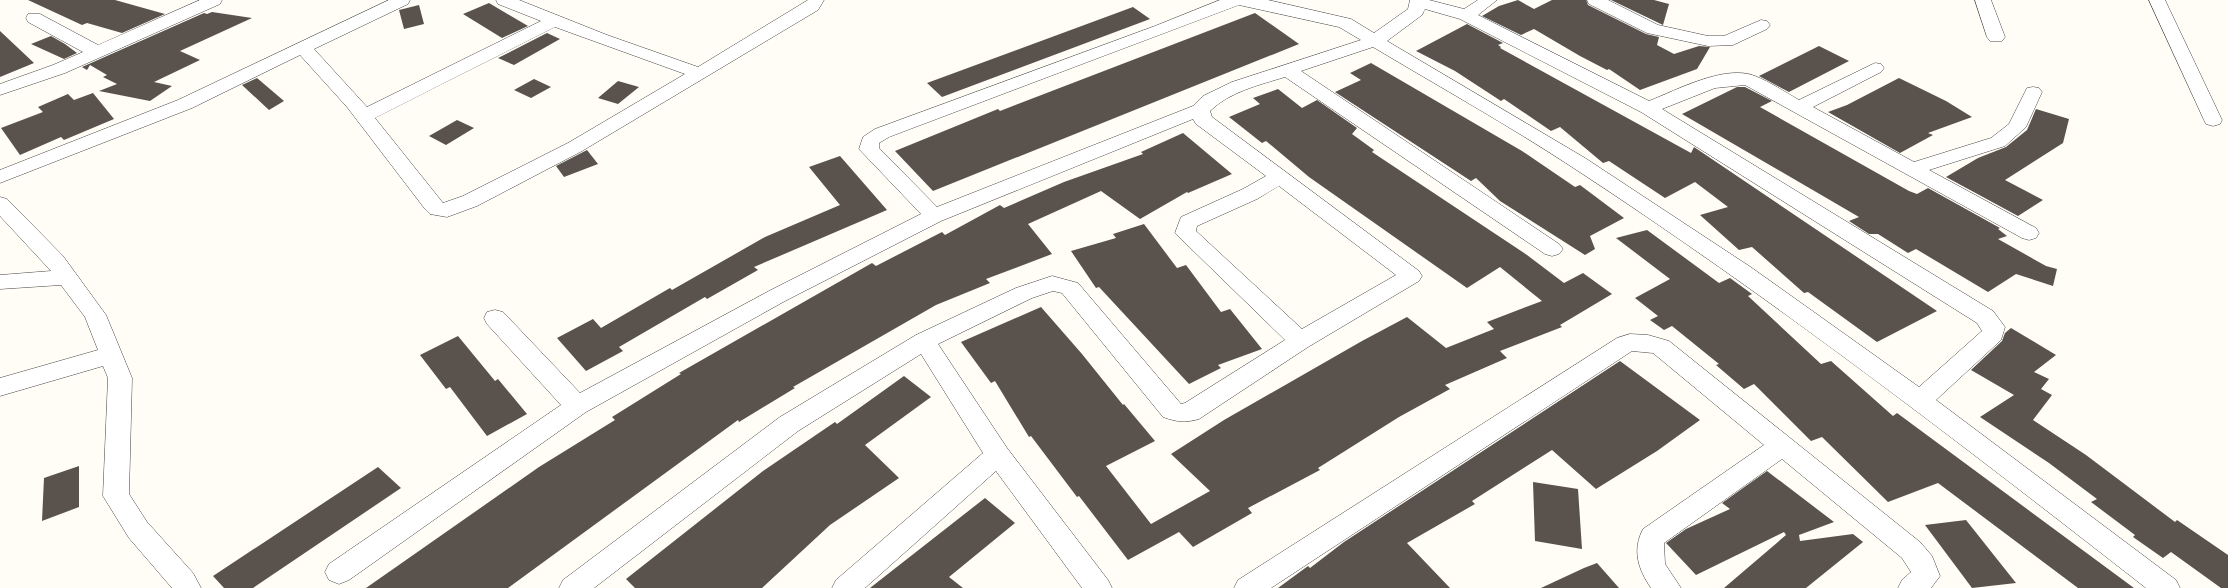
<svg xmlns="http://www.w3.org/2000/svg" width="2228" height="588" viewBox="0 0 2228 588" font-family="'Times New Roman',serif">
<rect width="100%" height="100%" fill="#fffdf5"/>
<!-- building -->
<path fill="#5a524d" d="M28,0H115L165,14L122,33L87,23L82,25Z
M1518,0L1534,9L1552,0H1586L1588,5L1646,34L1659,37L1657,45L1674,54L1699,46L1710,47L1697,69L1640,90L1609,69L1607,70L1580,56L1534,29L1521,35L1482,16L1499,6Z
M1611,0H1654L1669,4L1663,25Z
M489,3L528,26L502,38L463,14Z
M419,5L424,24L404,29L399,10Z
M1133,7L1150,19L942,97L927,83Z
M212,12L252,18L180,51L200,60L154,82L172,86L150,101L99,91L117,84L103,77L107,75L90,65L87,70L82,67L204,13L207,14Z
M1255,13L1299,44L933,191L895,151L998,109L1000,111Z
M1467,24L1503,43L1498,45L1501,47L1500,48L1691,153L1694,147L1937,311L1877,342L1808,292L1804,293L1752,247L1739,250L1700,215L1728,207L1695,182L1665,198L1609,161L1603,163L1560,127L1551,131L1504,99L1501,101L1455,71L1416,51Z
M0,31L34,63L0,77Z
M547,33L560,39L514,65L498,58Z
M51,36L65,44L77,53L64,59L31,44Z
M1819,46L1849,61L1789,92L1759,76Z
M1371,63L1522,151L1575,187L1580,185L1624,218L1590,236L1595,249L1585,255L1500,201L1476,178L1471,181L1335,92L1361,80L1350,73Z
M257,78L284,101L269,110L242,85Z
M1899,78L1946,101L1972,117L1928,133L1933,135L1900,153L1828,112L1847,105Z
M534,79L551,87L531,98L514,90Z
M618,81L639,87L618,104L598,98Z
M1737,87H1745L1772,101L1760,107L1909,191L1917,194L1928,188L2000,228L1998,229L2007,236L1998,239L2046,266L2057,269L2053,286L2016,274L1988,292L1916,249L1908,253L1878,234H1869L1849,221L1859,217L1682,114Z
M1278,89L1302,108L1317,100L1357,128L1352,134L1374,150L1372,152L1527,255L1564,283L1583,273L1612,294L1560,325L1562,327L1500,351L1507,358L1445,385L1450,389L1399,417L1318,468L1320,470L1248,508L1252,513L1193,547L1179,532L1128,560L1079,496L1077,497L1031,436L1029,437L995,381L991,383L961,342L1041,307L1082,354L1123,405L1124,404L1155,441L1106,466L1151,524L1210,491L1171,454L1224,420L1362,341L1407,317L1446,348L1494,329L1487,322L1542,301L1500,267L1467,288L1309,177L1266,141L1262,143L1229,117L1260,104L1253,98Z
M93,93L114,119L64,140L61,137L20,155L1,128L43,112L38,107L68,94L74,100Z
M2036,109L2069,119L2063,143L2005,180L2043,200L2018,216L1946,177L1978,158L2006,147L2027,130Z
M457,120L474,128L446,145L429,136Z
M1183,133L1232,174L1188,193L1187,192L1140,219L1101,191L1028,224L1052,254L986,279L990,283L936,305L793,387L795,388L739,422L738,420L508,588H366L539,467L615,420L612,417L681,374L679,373L872,263L876,266L942,232L945,235L1000,205L1004,208L1064,182L1143,154L1141,152Z
M587,150L598,164L564,177L556,166Z
M840,156L887,210L754,267L758,270L707,299L705,297L619,347L623,351L586,371L557,338L593,319L601,328L670,288L672,290L765,237L840,205L809,167Z
M1144,224L1177,268L1186,265L1221,312L1230,309L1262,349L1218,365L1221,368L1189,384L1099,287L1096,288L1071,251L1116,238L1113,234Z
M1647,230L1719,283L1730,278L1752,294L1748,296L1821,364L1831,361L1893,416L1897,413L2134,588H2078L1938,483L1888,502L1822,437L1811,441L1754,384L1744,389L1716,365L1719,364L1672,326L1664,330L1650,320L1658,316L1635,298L1670,279L1616,238Z
M2011,328L2056,355L2034,372L2049,379L2041,389L2052,395L2033,420L2086,455L2175,522L2177,520L2228,555V588H2221L2171,552L2163,558L2133,537L2135,535L2091,502L2097,499L2049,463L1980,417L2014,395L1971,370L2002,341L2005,333Z
M458,336L495,381L498,379L527,414L487,436L450,387L446,389L420,355Z
M1620,361L1700,420L1657,451L1596,489L1552,450L1472,501L1475,504L1407,543L1450,588H1278L1308,566L1310,568L1344,542Z
M904,376L931,397L865,445L899,478L830,525L762,588H635L626,579L763,471L835,422L837,424Z
M79,466V507L42,521L44,478Z
M378,467L401,488L253,588H224L213,576Z
M1767,471L1834,522L1799,535L1800,541L1853,534L1863,542L1806,588H1724L1786,535L1784,532L1696,575L1666,543L1686,529L1730,509L1722,503Z
M1533,482L1578,489L1582,549L1535,541Z
M985,498L1015,523L949,577L963,588H870Z
M1966,520L2016,583L1972,588L1925,525Z
M1597,563L1619,588H1541L1584,568Z"/>
<g fill="none" stroke-linecap="round" stroke-linejoin="round">
<defs>
<path id="minor" d="M200,0H222L220,4L65,73L0,95V84L53,65L83,52L28,22L26,18L28,14H40L98,45Z
M389,0H410L408,4L314,49L367,107L541,21L498,4L496,0H519L607,35L698,67L808,0H824L818,10L582,151L477,206L447,217L430,214L425,209L347,107L300,55L192,108L0,183V170L178,100ZM555,27L685,74L568,143L463,196L443,203L375,118Z
M1220,0H1268L1351,19L1374,33L1408,9L1410,0H1429L1464,9L1478,0H1497L1478,15L1649,101C1677,90 1725,64 1755,76C1770,82 1785,92 1799,100L1875,63L1881,64L1884,68L1881,72L1813,107L1914,162L1991,138L2009,124L2027,88L2033,87L2039,88L2042,92L2026,127L2005,146L1929,170L2036,228L2039,233L2036,238L2029,240L2022,238L1745,85L1715,88L1662,109L1993,311L2005,327L2001,340L1936,400L2176,580L2180,588H2146C1959,442 1771,297 1572,167C1508,125 1440,87 1373,47L1301,71L1559,244L1563,249L1559,254L1552,256L1545,254L1285,77C1259,85 1229,92 1210,111L1212,117L1419,271L1422,276L1419,281L1308,347L1199,419C1185,423 1177,422 1163,417L1062,293L1053,291L1032,298L938,344L1007,448L1108,580L1112,588H1082L996,471L865,588H832L836,580L983,453L921,354L798,431L594,588H559L563,580L780,417L916,335L1016,288L1052,276L1078,283L1181,404L1185,403L1285,340L1175,233L1181,217L1243,189L1266,176L1196,124L1193,119L941,221L785,301L586,412L349,580L339,584L329,580L325,572L329,564L561,405L487,324L484,318L487,312L495,310L503,312L580,393L769,291L921,214L859,149L863,137L875,129L1155,26ZM1239,5L1339,27L1361,40L1232,82L1203,96L1193,106L937,207L879,148V143L889,137ZM1425,9L1460,19L1641,112L1977,323L1982,331L1919,387L1752,268L1585,158L1387,41L1422,15ZM1279,186L1396,275L1302,329L1196,231L1197,226L1257,199Z
M1587,0H1608L1658,25L1708,36H1724L1761,20L1767,21L1770,25L1767,29L1733,45L1708,46L1647,33L1589,4Z
M1975,0H1991L2005,37L2002,41H1990L1987,37Z
M2149,0H2165L2222,120L2220,124L2213,126L2206,124L2204,120Z
M0,197L7,199L63,256L106,315L132,378L129,494L147,522L193,573L201,588H172L129,538L103,496L108,378L103,366L0,396V378L98,350L85,317L61,285L0,289V275L51,271L0,216Z
M1630,334L1648,335L1669,341L1920,542L1932,556L1940,576L1931,588H1898L1902,580L1911,572L1902,558L1782,459L1664,543L1665,564L1681,588H1651C1638,569 1632,550 1643,529L1764,445L1653,353L1632,351L1271,588H1234L1238,580L1617,338Z"/>
</defs>
<!-- minor casing -->
<use href="#minor" stroke="#444" stroke-width="1"/>
<!-- minor -->
<use href="#minor" fill="#fff" fill-rule="evenodd"/>
</g>
</svg>
